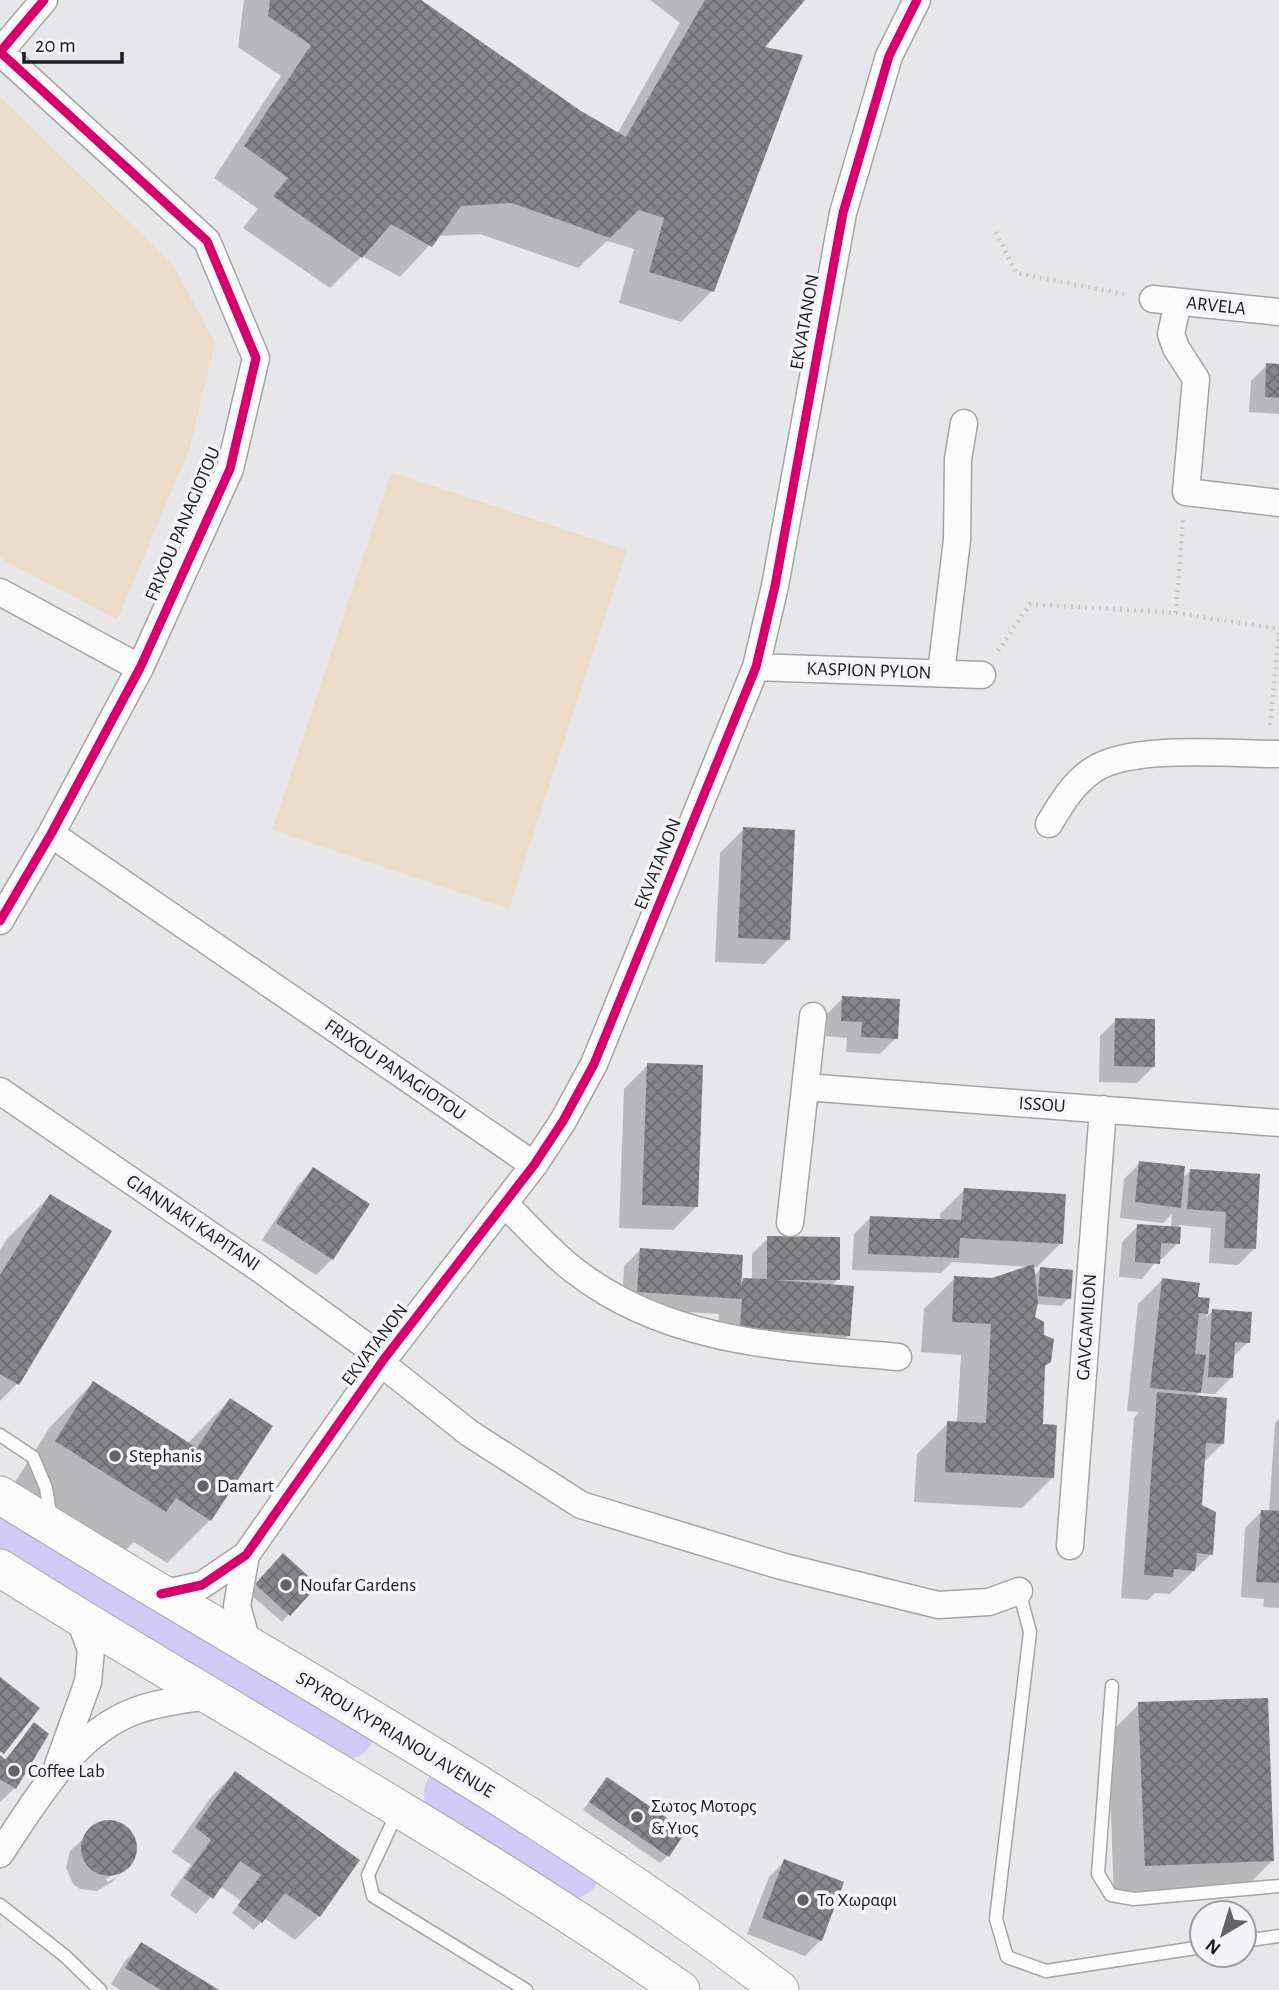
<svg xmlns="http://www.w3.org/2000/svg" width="1279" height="1990" viewBox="0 0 1279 1990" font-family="'Alegreya Sans',sans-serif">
<defs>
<pattern id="building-cross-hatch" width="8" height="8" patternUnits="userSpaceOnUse" patternTransform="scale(1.75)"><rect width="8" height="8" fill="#868587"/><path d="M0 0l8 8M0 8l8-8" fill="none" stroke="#6d6c6e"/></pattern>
</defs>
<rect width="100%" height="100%" fill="#e7e7e9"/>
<!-- green -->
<path fill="#ecdbc8" d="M0,97L174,266L215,343L189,450L117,620L0,558Z
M391,472L627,550L509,909L272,830Z"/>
<!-- shadow -->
<path fill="#0003" fill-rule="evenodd" d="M244,0H418L580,113L617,134L680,23L650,0H803L762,48L712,291L681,322L619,303L634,249L607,241L578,268L480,234L438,236L400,277L362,256L330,288L243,228L258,209L214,178L281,76L238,47Z
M1267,365H1279V414L1249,412L1251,381Z
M744,829L788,940L764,964L715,962L720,853Z
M843,998L896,1038L880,1054L846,1052L847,1038L826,1036L827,1014Z
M1116,1020L1153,1067L1137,1083L1099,1082L1100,1036Z
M648,1065L697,1206L673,1230L619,1228L624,1089Z
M1140,1163L1182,1179L1190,1171L1259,1175L1254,1249L1238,1265L1209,1263L1211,1228L1179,1225L1178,1243L1162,1259H1158L1142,1279L1119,1277L1122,1242L1138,1226L1171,1228L1172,1214L1163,1223L1120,1218L1124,1179Z
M314,1169L368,1205L332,1259L316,1275L262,1240L298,1185Z
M964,1190L1061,1243L1037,1267H1033L1034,1276L1041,1268L1069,1298L1061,1306L1036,1304L1033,1318L1044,1367L1041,1426L1053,1477L1022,1508L914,1502L917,1454L948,1423H957L961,1355L921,1352L924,1309L955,1278L993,1280L1031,1267L952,1262L941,1273L852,1270L854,1234L870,1218L940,1221V1214Z
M50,1196L110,1232L17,1384L0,1401V1250L7,1239Z
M768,1238L838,1279L831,1286L849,1335L825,1359L716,1350L719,1314L622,1308L624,1266L640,1250L740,1283L744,1280H752V1254Z
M1162,1280L1196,1298L1208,1300L1206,1317L1213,1311L1248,1342L1232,1358L1231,1378L1215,1394L1199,1393L1195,1397L1222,1444L1202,1464L1200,1506L1211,1554L1170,1594L1155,1593L1148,1600L1121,1598L1134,1418L1139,1412L1127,1411L1138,1304Z
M93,1383L187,1444L230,1400L210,1520L167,1563L134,1542L121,1554L13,1485L50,1427Z
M1279,1419V1608L1263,1607L1264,1599L1241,1597L1245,1528L1261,1512H1269L1275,1423Z
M275,1563L289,1614L282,1622L249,1593Z
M1139,1704L1272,1861L1241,1892L1114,1897L1108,1735Z
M35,1724L15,1788L0,1802V1757L4,1760Z
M235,1773L319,1916L295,1940L264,1918L254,1930L232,1913L241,1901L220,1886L196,1914L170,1895L191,1865L172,1852L211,1797Z
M607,1779L667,1856L660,1863L583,1810Z
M109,1822L125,1827L134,1842L135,1850L128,1866L112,1882L97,1891L80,1889L73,1884L66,1868L70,1851L100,1823ZM119,1871V1875L108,1882L106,1879Z
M785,1861L821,1940L805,1956L747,1934L769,1877Z
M141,1945L216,1990H120L111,1984L125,1961Z"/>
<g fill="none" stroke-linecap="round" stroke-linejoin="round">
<!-- river -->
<path stroke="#d1c9f6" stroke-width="58" d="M0,1519L346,1730
M453,1794L572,1869"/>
</g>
<!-- building -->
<path fill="url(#building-cross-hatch)" d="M270,0H421L581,111L626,137L705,0H805L765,47L803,55L714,292L649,272L664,218L639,210L610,238L512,203L461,206L432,247L391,224L362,258L273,196L288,178L244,146L311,45L268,16Z
M1266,363L1279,364V398L1265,397Z
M743,827L795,830L790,940L738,938Z
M842,996L900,999L898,1039L861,1037L862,1022L841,1021Z
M1115,1018L1155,1019V1067L1114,1066Z
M647,1063L703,1065L698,1207L642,1205Z
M1139,1161L1185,1166L1181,1208L1135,1202Z
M313,1167L370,1204L333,1260L276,1223Z
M1190,1169L1260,1174L1256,1249L1224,1248L1226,1212L1187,1209Z
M964,1188L1066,1194L1063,1244L960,1238L959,1258L868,1254L870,1216L961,1220Z
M50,1194L112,1231L19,1385L0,1374V1275Z
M1137,1224L1181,1227L1180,1244L1161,1243L1160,1264L1135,1262Z
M767,1236L840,1237V1280H775L854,1286L850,1336L740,1327L742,1299L637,1292L640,1248L743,1255L741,1289L743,1278L767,1279Z
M1034,1264L1038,1302L1035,1317L1044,1322V1335L1054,1339L1051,1362L1045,1366L1043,1424L1057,1425L1054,1478L945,1472L947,1421L986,1423L991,1324L952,1322L954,1276L992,1278Z
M1040,1267L1073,1270L1071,1299L1038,1296Z
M1162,1278L1200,1283L1198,1297L1210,1298L1208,1314L1199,1313L1195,1354L1206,1355L1201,1393L1150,1388Z
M1212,1309L1252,1312L1250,1343L1235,1342L1233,1378L1208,1377Z
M93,1381L197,1448L230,1398L273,1426L211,1521L176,1498L166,1512L55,1441Z
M1157,1392L1227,1398L1224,1444L1206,1443L1202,1505L1216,1512L1213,1555L1197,1553L1195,1571L1174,1569L1173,1577L1144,1575Z
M1261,1510L1279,1511V1583L1256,1582Z
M283,1553L318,1585L290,1616L255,1584Z
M0,1677L40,1708L4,1754L0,1751Z
M1268,1698L1274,1861L1145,1866L1138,1702Z
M34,1722L49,1734L16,1789L0,1779V1755L6,1760Z
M235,1771L360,1860L320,1917L285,1893L262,1923L238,1905L261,1875L240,1861L213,1899L184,1878L211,1840L195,1827Z
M607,1777L686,1831L669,1857L589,1802Z
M81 1848a28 28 0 1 1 56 0a28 28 0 1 1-56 0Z
M784,1859L844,1882L822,1941L762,1918Z
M141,1942L219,1990H161L125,1968Z"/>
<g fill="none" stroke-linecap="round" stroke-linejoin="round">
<defs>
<path id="lane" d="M0,1435L33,1457L46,1488L51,1519
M1019,1591L1030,1632L996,1919L1007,1957L1046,1971L1202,1947
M1112,1686L1098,1874L1111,1895L1134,1899L1279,1886
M397,1813L368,1875L373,1896L526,1990
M0,1905L65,1956L100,1990
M1244,1941L1279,1936"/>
<path id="street" d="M1153,299L1279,312
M1178,302L1171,334L1176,348L1196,379L1186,492L1279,503
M0,592L140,668
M756,667L982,675
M941,673L957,540L958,459L964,423
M1049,824C1061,804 1073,783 1093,770C1131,744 1231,754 1279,754
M51,834L534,1165
M0,921L51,834L140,668L230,469L256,358L207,241L0,52L44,0
M805,1087L1279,1123
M0,1091L260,1269L384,1359
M506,1205C528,1227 550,1252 575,1271C669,1344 786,1347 898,1357
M790,1223L813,1016
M381,1363L469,1433L581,1505L781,1566L938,1605L989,1602L1019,1591
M1070,1546L1103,1109
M246,1555L237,1606L248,1645
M161,1594L202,1585L246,1555L384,1359L534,1165L563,1121L594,1064L756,667L775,586L843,213L889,56L917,0
M58,1765L88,1682L91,1650L79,1618
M0,1854C35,1802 73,1734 135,1711C159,1702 184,1700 209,1696"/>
<path id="secondary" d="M0,1495C261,1658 536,1803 780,1990
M0,1568C226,1711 462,1837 681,1990"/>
</defs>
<!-- lane casing -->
<use href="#lane" stroke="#a4a3a5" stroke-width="15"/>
<!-- street casing -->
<use href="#street" stroke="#a4a3a5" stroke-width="29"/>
<!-- secondary casing -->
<use href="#secondary" stroke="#a4a3a5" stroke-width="39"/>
<!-- path -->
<path stroke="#c7c7c7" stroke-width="4.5" stroke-dasharray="2 5" stroke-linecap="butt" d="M996,232L1016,273L1124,294
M1176,613L1183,520
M998,651L1030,604L1176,613L1279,629
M1270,725L1279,630"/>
<!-- lane -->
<use href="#lane" stroke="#fbfbfc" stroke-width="12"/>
<!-- street -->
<use href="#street" stroke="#fbfbfc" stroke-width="26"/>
<!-- secondary -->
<use href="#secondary" stroke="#fbfbfc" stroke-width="37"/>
<defs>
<path id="cycleway" d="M0,921L51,834L140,668L230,469L256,358L207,241L0,52L44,0
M161,1594L202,1585L246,1555L384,1359L534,1165L563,1121L594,1064L756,667L775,586L843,213L889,56L917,0"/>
</defs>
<!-- cycleway casing -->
<use href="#cycleway" stroke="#f3f3f8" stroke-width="13"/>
<!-- cycleway -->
<use href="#cycleway" stroke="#d6006c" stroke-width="9"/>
</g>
<!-- markers -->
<g fill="#636264" stroke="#f3f3f8" stroke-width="2.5">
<circle cx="115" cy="1456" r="7"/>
<circle cx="203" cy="1486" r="7"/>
<circle cx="286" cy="1585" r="7"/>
<circle cx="14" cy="1771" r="7"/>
<circle cx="637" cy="1817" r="7"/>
<circle cx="803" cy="1900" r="7"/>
</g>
<g text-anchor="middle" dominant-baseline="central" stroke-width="7" stroke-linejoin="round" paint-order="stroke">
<!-- street labels -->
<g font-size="19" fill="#1c1b1d" stroke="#f3f3f8">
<text transform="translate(1216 306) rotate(6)">ARVELA</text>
<text transform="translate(805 322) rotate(-80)">EKVATANON</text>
<text transform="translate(183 524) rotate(-67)">FRIXOU PANAGIOTOU</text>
<text transform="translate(869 671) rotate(2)">KASPION PYLON</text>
<text transform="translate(658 864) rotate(-68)">EKVATANON</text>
<text transform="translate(395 1070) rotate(34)">FRIXOU PANAGIOTOU</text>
<text transform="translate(1042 1105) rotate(4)">ISSOU</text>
<text transform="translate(193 1223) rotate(34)">GIANNAKI KAPITANI</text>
<text transform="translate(1087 1327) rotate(-86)">GAVGAMILON</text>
<text transform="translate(375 1345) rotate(-53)">EKVATANON</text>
<text transform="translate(395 1735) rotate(31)">SPYROU KYPRIANOU AVENUE</text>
</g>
<!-- poi labels -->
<g font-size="19" fill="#1c1b1d" stroke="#f3f3f8" text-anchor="start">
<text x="129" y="1456">Stephanis</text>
<text x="217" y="1486">Damart</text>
<text x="300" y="1585">Noufar Gardens</text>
<text x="28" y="1771">Coffee Lab</text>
<text x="651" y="1806">Σωτος Μοτορς<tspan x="651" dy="22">&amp; Υιος</tspan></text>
<text x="817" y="1900">Το Χωραφι</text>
</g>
</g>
<!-- north arrow -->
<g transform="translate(1223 1934) rotate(218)"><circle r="33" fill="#f3f3f8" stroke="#9d9da0" stroke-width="2"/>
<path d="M0-5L12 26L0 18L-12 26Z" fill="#636264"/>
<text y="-10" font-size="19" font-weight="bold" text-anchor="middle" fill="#1c1b1d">N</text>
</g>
<!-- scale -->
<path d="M24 52v10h98v-10" fill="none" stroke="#1c1b1d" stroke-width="3.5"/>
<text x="35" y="52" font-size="21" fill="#1c1b1d" stroke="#f3f3f8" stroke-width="5" paint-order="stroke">20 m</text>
</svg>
